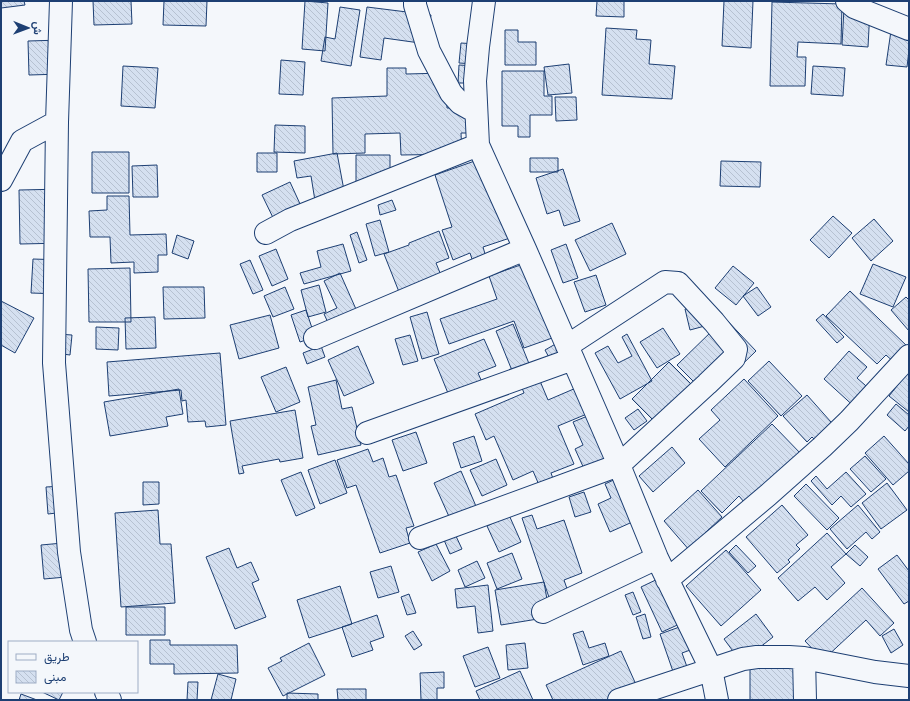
<svg xmlns="http://www.w3.org/2000/svg" width="910" height="701" viewBox="0 0 910 701" font-family="'Sofia Sans Condensed',Vazirmatn,sans-serif">
<defs>
<pattern id="building-back-hatch" width="6" height="6" patternUnits="userSpaceOnUse"><rect width="6" height="6" fill="#d5e0f0"/><path d="M-1 5l2 2M0 0l6 6M5-1l2 2" fill="none" stroke="#b6c1d1"/></pattern>
</defs>
<rect width="100%" height="100%" fill="#f4f7fb"/>
<!-- building -->
<path fill="url(#building-back-hatch)" stroke="#1d3f73" d="M1,1H24L25,5L1,8Z
M93,1H131L132,24L94,25Z
M164,1H207L206,26L163,25Z
M305,1L328,3L325,51L302,49Z
M597,1H624V17L596,16Z
M724,1H753L751,48L722,46Z
M772,2L842,4L841,44L798,42L797,57H806L805,86H770Z
M340,7L360,10L351,66L321,61L325,37L335,39Z
M367,7L431,15L427,44L384,38L381,60L360,57Z
M844,8L870,9L868,47L842,45Z
M893,17L909,19V50L907,67L886,65Z
M606,28L637,30L636,39L651,40L649,64L675,66L672,99L602,95Z
M505,30H518V42H536V65H505Z
M62,40L63,74L29,75L28,41Z
M461,43L476,44L475,64L459,63Z
M281,60L305,62L303,95L279,94Z
M569,64L572,93L548,95L544,67Z
M459,65L477,66L476,83H458Z
M123,66L158,68L155,108L121,106Z
M813,66L845,68L843,96L811,94Z
M387,68H406V74L446,73L447,108H467L468,133H461L462,154L401,155L400,133L365,134V153L333,154L332,98L387,96Z
M502,71H544V96H552V115H530V137H518V126H502Z
M555,97H576L577,120L556,121Z
M275,125L305,126V153L274,152Z
M92,152H129V193H92Z
M257,153H277V172H257Z
M337,153L346,201L316,207L311,176L297,178L294,161Z
M356,155H390V185L356,184Z
M486,157L513,237L483,247L488,264L475,268L470,253L453,260L442,230L452,227L435,175Z
M530,158H558V172H530Z
M721,161L761,162L760,187L720,186Z
M157,165L158,197H133L132,166Z
M563,169L580,221L564,226L559,210L547,214L536,178Z
M290,182L306,217L279,230L262,195Z
M65,189L66,243L20,244L19,190Z
M107,196H129L130,235L166,234L167,255H158V272L134,273V262L111,263L110,237H90L89,211L107,210Z
M392,200L396,210L380,215L378,205Z
M833,216L852,233L829,258L810,240Z
M874,219L893,241L871,261L852,238Z
M380,220L389,252L375,256L366,224Z
M612,223L626,254L590,271L575,240Z
M439,231L449,258L436,263L445,285L403,302L384,254L409,245V243Z
M357,232L367,260L359,263L350,235Z
M177,235L194,241L188,259L172,253Z
M343,244L351,271L304,284L300,273L321,267L317,251Z
M566,244L578,278L563,283L551,250Z
M276,249L288,279L272,286L259,256Z
M33,259L63,260L61,294L31,293Z
M250,260L263,290L253,294L240,264Z
M529,262L555,337L524,348L514,321L449,344L440,319L497,299L489,276Z
M873,264L906,277L893,307L860,294Z
M733,266L754,283L736,305L715,288Z
M130,268L131,322H89L88,269Z
M340,273L359,316L331,329L324,314L337,308L324,281Z
M596,275L606,305L585,312L574,282Z
M319,285L326,312L308,317L301,290Z
M163,287H204L205,318L164,319Z
M285,287L294,309L273,317L264,296Z
M757,287L771,307L758,316L743,296Z
M850,291L909,348L896,364L886,355L877,364L826,316Z
M906,297L909,300V331L891,310Z
M1,301L34,318L15,353L1,345Z
M707,304L712,324L690,330L685,309Z
M306,310L315,337L300,342L291,315Z
M427,312L439,354L422,359L410,317Z
M721,314L756,351L713,393L696,384L677,365L715,328Z
M823,314L844,337L837,343L816,320Z
M270,315L279,348L239,359L230,325Z
M155,317L156,348L126,349L125,318Z
M513,324L532,371L515,378L496,331Z
M96,327L119,328L118,350L96,349Z
M663,328L680,354L657,368L640,342Z
M57,334L72,335L70,355L55,353Z
M627,334L652,381L620,399L595,353L608,346L618,363L632,356L622,337Z
M410,335L418,361L403,365L395,339Z
M484,339L496,366L478,373L485,389L452,403L434,359Z
M559,342L566,355L552,363L545,350Z
M321,346L325,357L307,364L303,353Z
M358,346L374,383L344,396L328,360Z
M849,351L867,367L857,378L874,393L858,410L824,379Z
M220,353L226,425L206,427L205,421L188,422L186,400L182,401L181,390L109,396L107,362Z
M769,361L802,396L781,416L748,381Z
M669,362L705,398L653,420L632,399Z
M286,367L300,402L276,412L261,377Z
M909,371V412L889,396Z
M744,379L778,416L725,467L699,439L720,420L711,410Z
M336,380L342,409L352,407L361,445L318,455L311,426L316,425L308,387Z
M540,381L548,400L583,385L594,411L558,426L574,464L551,473L556,487L542,492L533,471L513,480L494,436L486,440L475,414L524,393L522,388Z
M179,389L183,414L166,417L168,426L110,436L104,402Z
M807,395L839,431L821,446L812,437L807,442L783,416Z
M896,404L909,415V426L905,431L887,415Z
M638,409L647,421L634,430L625,418Z
M295,410L303,458L280,462L279,459L242,466L244,473L239,474L230,421Z
M590,415L610,463L586,473L575,449L583,445L573,422Z
M772,424L803,456L749,508L739,496L722,513L701,491Z
M416,432L427,463L403,471L392,440Z
M474,436L482,461L461,468L453,443Z
M884,436L909,464V471L893,485L865,453Z
M672,447L685,463L653,492L639,476Z
M368,449L373,462L383,458L389,477L396,475L414,526L406,528L410,543L380,553L356,485L347,488L337,460Z
M865,456L886,479L871,492L850,469Z
M496,459L507,485L482,496L470,470Z
M335,460L347,493L320,504L308,470Z
M461,471L481,518L455,530L434,483Z
M301,472L315,508L296,516L281,480Z
M846,472L866,494L851,507L841,496L832,505L811,481L816,476L827,489Z
M620,477L639,519L610,532L598,504L611,498L605,484Z
M143,482H159V504L143,505Z
M887,483L907,510L881,529L862,503Z
M806,484L839,518L827,530L794,496Z
M63,486L65,512L48,514L46,487Z
M698,490L722,517L705,533L714,544L697,559L664,521Z
M584,492L591,512L575,517L569,497Z
M782,505L808,535L796,545L800,549L788,560L790,562L777,573L746,537Z
M858,505L880,532L872,539L866,532L847,549L830,529Z
M158,510L160,544H171L175,603L121,607L115,513Z
M509,515L521,542L499,552L487,526Z
M532,515L537,529L564,520L582,573L564,580L573,606L554,612L522,518Z
M827,533L846,554L831,567L845,583L827,600L815,587L798,601L778,578Z
M455,534L462,549L450,554L444,540Z
M74,542L77,576L44,579L41,545Z
M436,544L450,571L432,581L418,552Z
M736,545L756,566L748,573L729,552Z
M855,545L868,557L860,566L846,554Z
M229,548L237,568L251,562L259,580L252,583L266,617L235,629L206,557Z
M726,550L761,590L721,626L686,586Z
M512,553L522,579L497,589L487,563Z
M897,555L909,571V601L904,604L878,569Z
M477,561L485,578L465,587L458,570Z
M391,566L399,592L378,598L370,572Z
M664,576L684,622L662,632L641,587Z
M544,582L550,617L501,625L495,590Z
M488,585L493,631L478,633L475,606L457,608L455,589Z
M340,586L352,624L309,638L297,600Z
M862,588L894,623L880,636L866,620L823,660L805,641Z
M633,592L641,612L633,615L625,595Z
M409,594L416,613L407,615L401,597Z
M126,607H165V635H126Z
M645,614L651,637L643,639L636,617Z
M756,614L773,637L741,662L724,639Z
M377,615L384,637L370,642L373,650L352,657L342,627Z
M685,625L693,649L682,653L691,678L677,683L660,634Z
M894,629L903,645L891,653L882,636Z
M413,631L422,645L414,650L405,636Z
M583,631L589,648L605,643L609,656L583,665L573,634Z
M150,640H170V645H237L238,673L174,674V664H150Z
M309,643L325,675L283,696L268,668L282,661L280,658Z
M525,643L528,668L508,670L506,645Z
M488,647L500,678L475,687L463,656Z
M621,651L638,689L614,700H553L546,685Z
M805,666L806,700H750V668Z
M520,671L533,700H480L476,691Z
M444,672V688H437V700H421L420,673Z
M218,674L236,679L231,700H211Z
M188,682H198L197,700H187Z
M337,689H366V700H338Z
M42,692H63L59,700Z
M287,693L318,694V700H287Z
M21,694L37,700H19Z"/>
<g fill="none" stroke-linecap="round" stroke-linejoin="round">
<defs>
<path id="minor" d="M61,1L57,122L54,363L69,552L81,630L85,642
M415,1V5L429,51L451,93L460,103L476,112
M484,1L478,47L475,81L478,145L525,249L619,465L657,558L711,669L717,700
M847,1L854,7L909,29
M1,180L22,141L57,122
M266,233L290,220L478,145
M315,338L525,249
M367,433L573,359
M420,538L619,465L707,384L734,358L736,349L714,322L678,283L665,282L567,346
M667,580L768,495L822,447L849,421L909,356
M543,612L657,558
M804,658L805,700
M106,692L110,700
M619,700L743,659L757,657H789L804,658L875,672L909,676"/>
</defs>
<!-- minor casing -->
<use href="#minor" stroke="#1d3f73" stroke-width="24"/>
<!-- minor -->
<use href="#minor" stroke="#f4f7fb" stroke-width="22"/>
</g>
<!-- border -->
<rect width="910" height="701" fill="none" stroke="#1d3f73" stroke-width="4"/>
<!-- legend -->
<rect x="8" y="641" width="130" height="52" fill="#f4f7fb" stroke="#9eadc5"/>
<rect x="16" y="654" width="20" height="6" fill="#f4f7fb" stroke="#9eadc5"/>
<text x="44" y="661" font-size="12" fill="#1d3f73">طريق</text>
<rect x="16" y="671" width="20" height="12" fill="url(#building-back-hatch)" stroke="#9eadc5"/>
<text x="44" y="681" font-size="12" fill="#1d3f73">مبنى</text>
<!-- north arrow -->
<g transform="translate(28 28) rotate(91)" stroke="#f4f7fb" stroke-width="3" paint-order="stroke">
<path d="M0-3L7 15L0 10L-7 15Z" fill="#1d3f73"/>
<text y="-6" font-size="11" font-weight="bold" text-anchor="middle" fill="#1d3f73">ش</text>
</g>
</svg>
